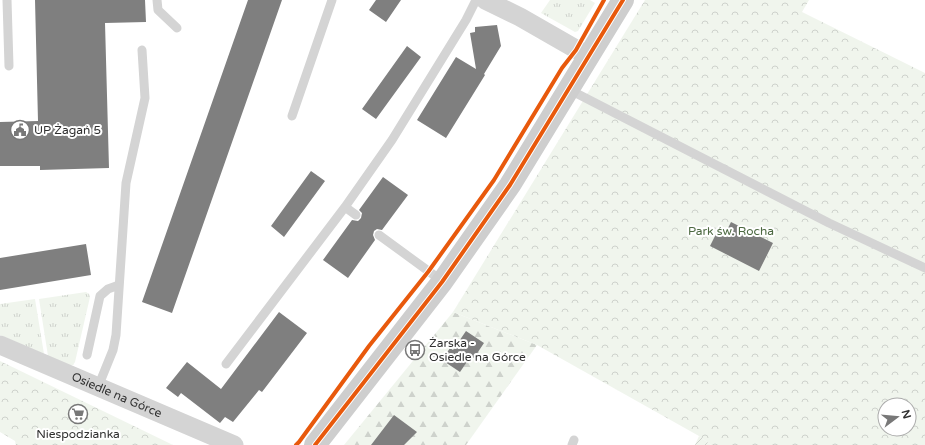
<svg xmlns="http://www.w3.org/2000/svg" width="925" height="445" viewBox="0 0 925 445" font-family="'Varela Round',sans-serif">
<defs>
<pattern id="grass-tufts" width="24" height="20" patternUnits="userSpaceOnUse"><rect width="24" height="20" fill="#f0f5ed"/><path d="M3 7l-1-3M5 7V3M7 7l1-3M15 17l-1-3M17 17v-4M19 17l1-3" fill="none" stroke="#ced2cc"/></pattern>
<pattern id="forest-firs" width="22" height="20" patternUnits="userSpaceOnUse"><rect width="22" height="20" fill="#f0f5ed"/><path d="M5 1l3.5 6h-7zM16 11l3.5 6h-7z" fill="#ced2cc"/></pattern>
<pattern id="park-crowns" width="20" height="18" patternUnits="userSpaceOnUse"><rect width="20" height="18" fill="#f0f5ed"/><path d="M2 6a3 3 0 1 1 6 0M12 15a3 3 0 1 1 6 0" fill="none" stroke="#ced2cc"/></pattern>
<pattern id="garden-furrows" width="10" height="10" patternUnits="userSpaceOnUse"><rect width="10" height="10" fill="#f0f5ed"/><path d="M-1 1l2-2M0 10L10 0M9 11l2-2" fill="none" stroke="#ced2cc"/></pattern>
</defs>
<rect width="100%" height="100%" fill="#fff"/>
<!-- grass -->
<path fill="url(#grass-tufts)" d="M550,0H590L595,3L578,31L575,32L541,13Z
M86,292L89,294L90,297L75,362L73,365H70L48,356L39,299Z
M35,299L44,354L0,335V304Z"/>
<!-- forest -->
<path fill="url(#forest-firs)" d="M453,312L537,345L466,445H344Z"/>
<!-- park -->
<path fill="url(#park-crowns)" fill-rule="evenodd" d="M645,0H809L802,12L925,73V445H711L699,436L537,345L453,312ZM885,405H909V429H885Z
M0,361L173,445H16L15,441L0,432Z"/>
<!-- garden -->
<path fill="url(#garden-furrows)" d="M699,436L711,445H695Z"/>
<!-- building -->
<path fill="#7f7f7f" d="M35,0H145L146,22L105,23L109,168L40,170V166H0V122L38,121Z
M248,0H282L172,313L142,302Z
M376,0H401L386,22L369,10Z
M497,25L501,46L484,74L485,75L446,138L417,120L456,57L476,69L470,33L475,32V27Z
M407,46L421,57L376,119L362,109Z
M311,171L325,181L284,237L271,226Z
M383,177L408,195L382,230L377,229L374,231L373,235L375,240L348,278L323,260L352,220L358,221L361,218L362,213L359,210Z
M731,222L773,243L759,271L710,246L719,228L726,232Z
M86,244L91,275L0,290V258Z
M279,312L307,333L262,392L259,390L233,422L225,417L220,423L181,393L178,397L166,388L187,362L221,389Z
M466,331L484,343L474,358L471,356L460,372L442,360L450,348L453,350Z
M394,415L417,432L404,445H371Z"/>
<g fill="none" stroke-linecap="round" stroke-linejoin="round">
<!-- lane -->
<path stroke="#d4d4d4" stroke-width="9" d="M7,0L9,66
M157,0L158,10L177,28
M568,89L829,223L925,268
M292,116L332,0
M345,207L356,215
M379,235L442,281
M87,355L100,296L108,289L119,285
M226,364L345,207L392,140L466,20L476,0
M98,387L113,350L116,335L126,183L145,98L142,50
M572,445L574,440"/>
<!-- street -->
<g stroke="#d4d4d4" stroke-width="19">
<path d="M485,0L520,17L588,56"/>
<path id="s1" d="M0,345L234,445"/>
</g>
<!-- secondary -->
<path stroke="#cecece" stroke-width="22" d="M315,445L442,282L510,185L623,0"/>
<defs>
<path id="cycleway" d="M296,445L299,442L369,346L428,272L494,180L562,68L576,50L604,0
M315,445L442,282L510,185L623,0"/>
</defs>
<!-- cycleway casing -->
<use href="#cycleway" stroke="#fff" stroke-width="6"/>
<!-- cycleway -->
<use href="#cycleway" stroke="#e8590c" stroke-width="4"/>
</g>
<!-- icons -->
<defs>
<symbol id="civic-ring" viewBox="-11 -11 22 22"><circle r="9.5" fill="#fff" stroke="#787878" stroke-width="1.5"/><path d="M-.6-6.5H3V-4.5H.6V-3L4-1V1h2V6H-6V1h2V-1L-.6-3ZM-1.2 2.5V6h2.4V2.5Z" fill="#787878"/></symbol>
<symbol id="bus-ring" viewBox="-11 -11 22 22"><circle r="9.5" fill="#fff" stroke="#787878" stroke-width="1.5"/><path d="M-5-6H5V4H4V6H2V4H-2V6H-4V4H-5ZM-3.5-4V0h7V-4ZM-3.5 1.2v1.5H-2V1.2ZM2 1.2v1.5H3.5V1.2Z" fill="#787878"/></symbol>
<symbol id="supermarket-ring" viewBox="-11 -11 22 22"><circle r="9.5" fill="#fff" stroke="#787878" stroke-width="1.5"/><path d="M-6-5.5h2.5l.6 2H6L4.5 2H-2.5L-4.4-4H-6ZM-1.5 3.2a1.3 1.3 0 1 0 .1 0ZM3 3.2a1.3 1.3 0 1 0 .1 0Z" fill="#787878"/></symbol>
</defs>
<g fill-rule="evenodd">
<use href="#civic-ring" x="9" y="119" width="22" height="22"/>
<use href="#bus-ring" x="404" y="339" width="22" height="22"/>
<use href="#supermarket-ring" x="67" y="403" width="22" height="22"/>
</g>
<g text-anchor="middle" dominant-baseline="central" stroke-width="4" stroke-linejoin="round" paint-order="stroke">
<!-- poi labels -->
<g font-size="12" fill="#303030" stroke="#fff" text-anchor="start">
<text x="34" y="130">UP Żagań 5</text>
<text x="429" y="343">Żarska -<tspan x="429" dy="14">Osiedle na Górce</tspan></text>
<text x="78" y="434" text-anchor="middle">Niespodzianka</text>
</g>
<!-- park labels -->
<g font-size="12" fill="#4c6941" stroke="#fff">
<text x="731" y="231">Park św. Rocha</text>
</g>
<!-- street labels -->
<g font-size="12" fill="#303030" stroke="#fff">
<text stroke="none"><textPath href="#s1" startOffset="127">Osiedle na Górce</textPath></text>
</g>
</g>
<!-- north arrow -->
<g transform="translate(897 417) rotate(74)"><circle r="19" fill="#ffffff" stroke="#acacac"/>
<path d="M0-3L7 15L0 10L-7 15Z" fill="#787878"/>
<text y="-6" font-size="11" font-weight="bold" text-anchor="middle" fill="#303030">N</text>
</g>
</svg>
